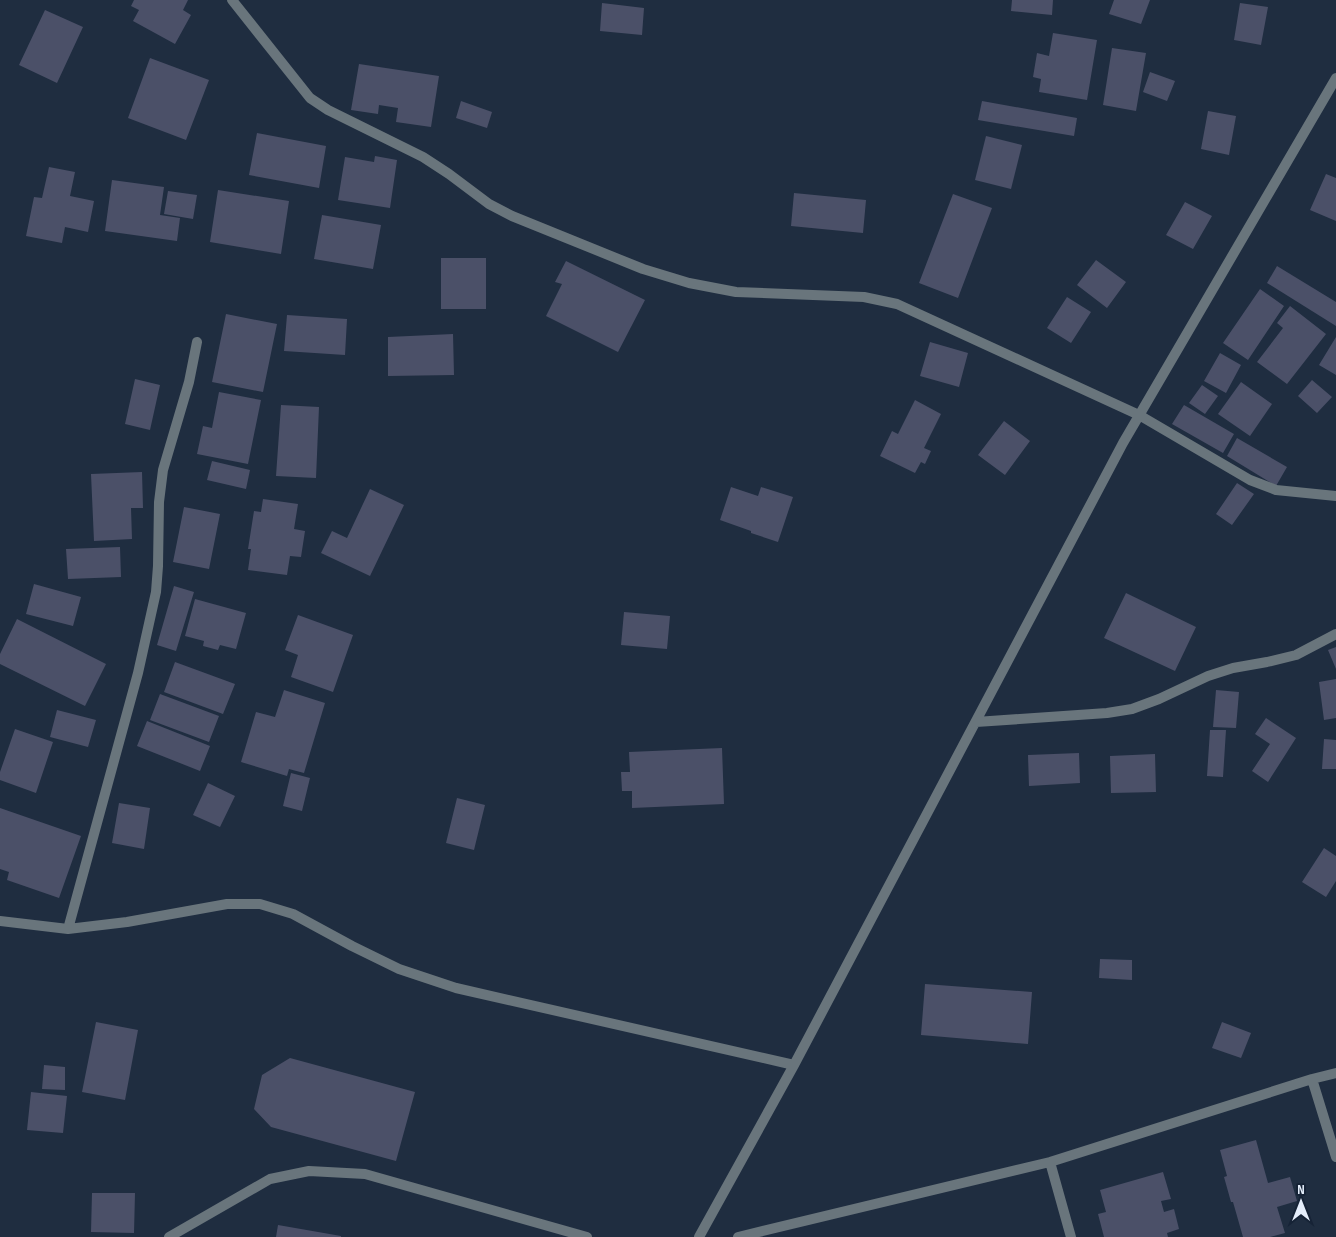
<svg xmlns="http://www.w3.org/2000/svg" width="1336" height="1237" viewBox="0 0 1336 1237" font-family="'Sofia Sans Condensed',sans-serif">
<rect width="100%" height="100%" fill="#1f2d40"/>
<!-- building -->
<path fill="#4b5068" d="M134,0H188L183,10L191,15L175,44L133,21L139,10L131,6Z
M1012,0H1053L1052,15L1011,11Z
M1114,0H1150L1141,24L1109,14Z
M602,3L644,8L642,35L600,31Z
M1240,3L1268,7L1261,45L1234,40Z
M45,10L83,27L57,83L19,65Z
M1053,33L1097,40L1087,100L1039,92L1041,79L1033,77L1037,53L1049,56Z
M1112,48L1146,53L1136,111L1103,105Z
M150,58L209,80L186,140L128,118Z
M359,64L439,76L431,127L396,122L398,108L379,105L378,114L351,110Z
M1150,72L1175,81L1167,101L1143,92Z
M461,101L492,112L487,128L456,118Z
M982,101L1077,118L1074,136L978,120Z
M1208,111L1236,116L1229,155L1201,149Z
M257,133L326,146L319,188L249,175Z
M986,136L1022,145L1011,189L975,180Z
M375,156L397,160L390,208L338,200L345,157L374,162Z
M49,167L75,172L70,196L94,201L88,232L65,227L62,243L26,236L34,197L42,198Z
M1326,174L1336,178V221L1310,210Z
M112,180L164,187L160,215L180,218L177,241L105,231Z
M218,190L289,201L281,254L210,242Z
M168,191L197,195L193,219L164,214Z
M794,193L866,200L863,233L791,226Z
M953,194L992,208L958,298L919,283Z
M1185,202L1212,216L1193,249L1166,235Z
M322,215L381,225L373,269L314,259Z
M441,258H486V309H441Z
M1096,260L1126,282L1107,308L1077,285Z
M566,261L645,300L618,352L546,316L562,284L555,282Z
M1277,266L1336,302V326L1267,283Z
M1260,289L1284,306L1248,360L1223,343Z
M1067,297L1091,312L1071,343L1047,328Z
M1290,306L1326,334L1287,384L1257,362L1283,328L1277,323Z
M226,314L277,324L263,392L212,382Z
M287,315L347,319L345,355L284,351Z
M453,334L454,375L388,376V337Z
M1336,337V375L1319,365Z
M930,342L968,353L959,387L920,376Z
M1220,353L1241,365L1226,393L1204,381Z
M135,379L160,385L150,430L125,424Z
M1312,380L1332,397L1317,413L1298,396Z
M1241,382L1272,404L1250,436L1218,414Z
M1202,385L1218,396L1205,414L1189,403Z
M219,392L261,400L248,464L197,454L203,426L212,428Z
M915,400L941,414L924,448L931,451L925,464L921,462L915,473L880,456L892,431L898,434Z
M281,405L319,407L316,478L276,476Z
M1184,405L1234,434L1223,453L1172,424Z
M1004,421L1030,441L1005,475L978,455Z
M1237,438L1287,467L1276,486L1227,456Z
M212,461L250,470L246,489L207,480Z
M142,472L143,508H131L132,539L94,541L91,474Z
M1237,483L1254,494L1232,525L1216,514Z
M731,487L758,496L761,487L793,497L778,542L751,533V531L720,520Z
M370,489L404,505L370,576L321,553L332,531L347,538Z
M263,499L298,504L294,529L305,531L301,557L290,556L287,575L248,570L251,549H248L254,511L261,512Z
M184,507L220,514L209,569L173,562Z
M120,547L121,577L68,579L66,549Z
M34,584L81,597L73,626L26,614Z
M174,586L194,592L176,651L157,645Z
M1126,593L1196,627L1175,671L1104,638Z
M195,599L246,613L236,649L220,645L218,650L203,646L204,641L185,636Z
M624,612L670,616L667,649L621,645Z
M298,615L353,635L333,692L291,677L298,655L285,650Z
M17,619L106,664L85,706L0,664V654Z
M1336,647V669L1328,650Z
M175,662L235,684L223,714L164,692Z
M1336,679V718L1324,720L1319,682Z
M284,690L325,703L304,773L289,769L287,776L241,762L256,712L275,717Z
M1216,690L1239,692L1236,728L1213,727Z
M160,694L219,716L209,742L150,720Z
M57,710L96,720L88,747L50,737Z
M1266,718L1296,738L1268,782L1252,771L1270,744L1255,734Z
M147,721L210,746L200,771L137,746Z
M15,729L53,742L36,793L0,780V772Z
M1210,730H1226L1223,777L1207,776Z
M1324,739L1336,740V769H1322Z
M722,748L724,804L632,808V791H622L621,772H630L629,752Z
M1079,753L1080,783L1029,786L1028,755Z
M1155,754L1156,792L1111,793L1110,756Z
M291,773L310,778L302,811L283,806Z
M208,783L235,796L220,827L193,815Z
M457,798L485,805L474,850L446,843Z
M119,803L150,808L144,849L112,843Z
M0,808L81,836L59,898L7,880L9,872L0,869Z
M1324,848L1336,856V881L1326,897L1302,882Z
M1100,959L1132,960V980L1099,978Z
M925,984L1032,992L1028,1044L921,1035Z
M96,1022L138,1030L125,1100L82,1092Z
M1222,1022L1251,1033L1241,1058L1212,1048Z
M290,1058L415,1092L396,1161L271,1127L254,1109L262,1075Z
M44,1065L65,1067V1090L42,1089Z
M31,1092L67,1096L63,1133L27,1130Z
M1256,1140L1268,1183L1290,1177L1297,1201L1277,1207L1285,1233L1270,1237H1243L1233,1202H1231L1224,1177L1227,1176L1220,1150Z
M1163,1172L1171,1199L1161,1201L1164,1212L1174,1209L1179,1229L1167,1233L1168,1237H1104L1098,1214L1106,1212L1100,1190Z
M92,1193H135L134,1233L91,1232Z
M278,1225L341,1236V1237H276Z"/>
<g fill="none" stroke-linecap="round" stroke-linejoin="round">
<!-- minor -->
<path stroke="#69757c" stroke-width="10" d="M232,0L310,98L328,110L423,157L449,174L489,204L512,216L643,269L689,283L736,292L864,297L897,304L1139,415L1250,480L1276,490L1336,496
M976,722L1107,713L1132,709L1159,699L1208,676L1233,668L1267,662L1296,655L1336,634
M0,921L68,929L127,922L227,904H260L293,914L352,946L399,969L456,988L794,1065
M68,929L138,673L156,592L158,566L159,502L163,470L189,382L197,342
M1312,1079L1336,1157
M1050,1162L1071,1237
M169,1237L270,1179L309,1171L365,1174L587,1237
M699,1237L794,1065L1123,443L1336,78
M738,1237L1050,1162L1312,1079L1336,1073"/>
</g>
<!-- north arrow -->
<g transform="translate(1301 1202)" stroke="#162336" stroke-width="4" paint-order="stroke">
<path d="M0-4L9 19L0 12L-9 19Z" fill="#e5eefb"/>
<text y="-8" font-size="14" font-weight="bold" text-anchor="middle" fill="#e5eefb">N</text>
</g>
</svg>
